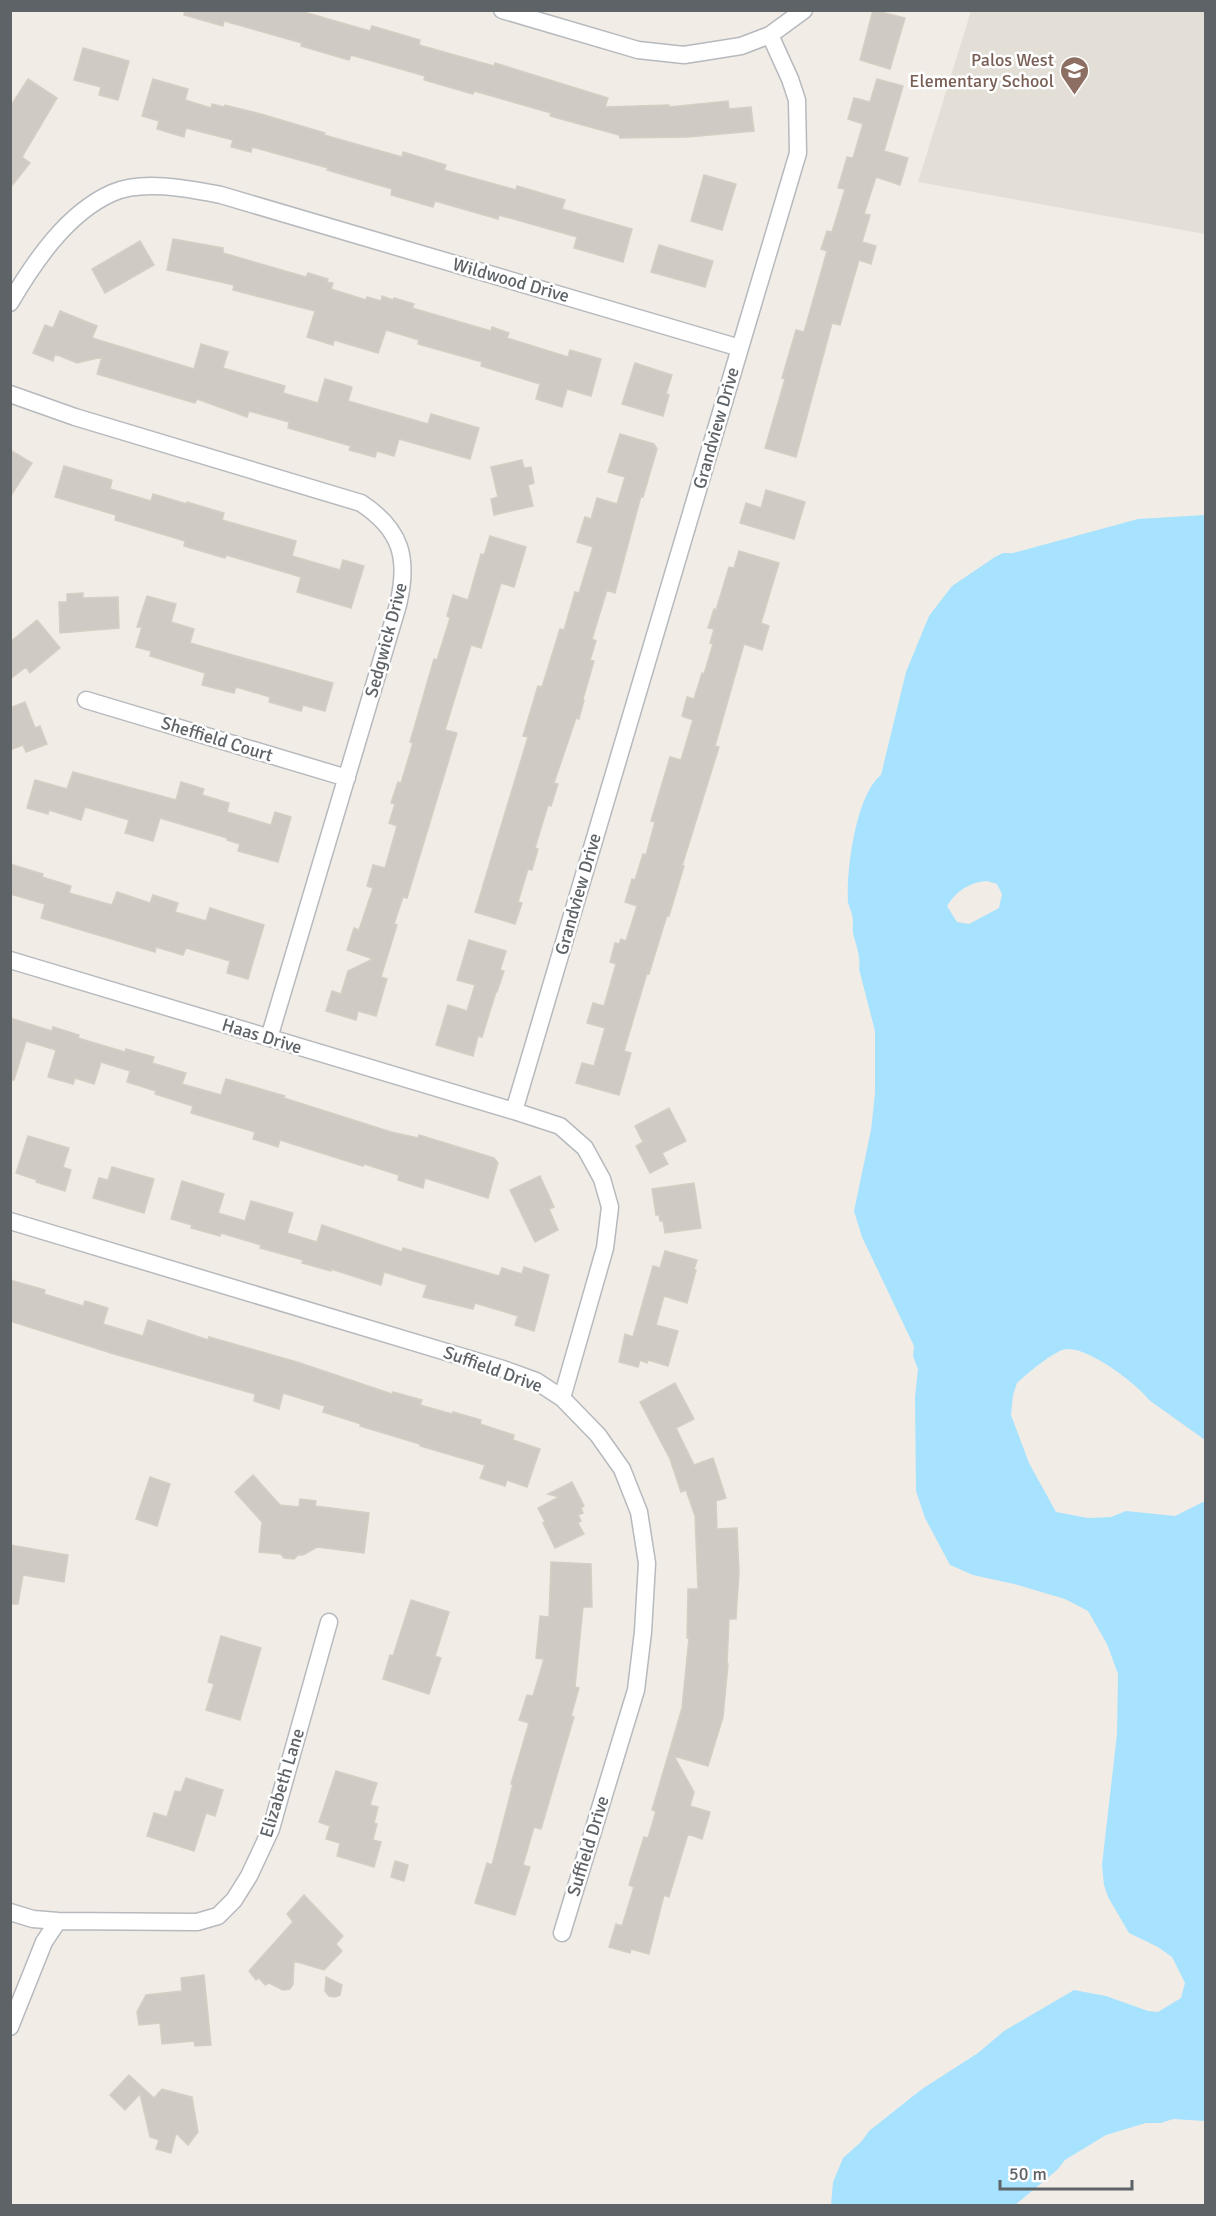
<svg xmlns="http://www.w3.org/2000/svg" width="1216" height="2216" viewBox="0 0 1216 2216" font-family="Signika,sans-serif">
<rect width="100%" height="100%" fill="#f1ede6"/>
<!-- education -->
<path fill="#e3dfd6" d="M971,11H1205V234L918,182Z"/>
<!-- water -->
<path fill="#a7e2ff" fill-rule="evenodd" d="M1205,515V1440L1149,1400C1137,1384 1083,1342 1062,1350C1048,1356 1028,1373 1017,1383L1013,1395L1011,1415L1029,1463L1056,1512L1088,1518L1111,1517L1126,1511L1175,1516L1205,1501V2121L1173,2119L1161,2123H1146L1106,2135L1065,2160L1057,2170L1015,2205H831L833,2182L843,2158L861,2142L869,2131L922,2089L978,2053L1004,2031L1074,1990L1106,1996L1148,2011L1158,2012L1181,1998L1185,1983L1172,1957L1158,1947L1129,1933L1108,1897L1104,1885L1102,1865L1117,1734L1118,1674L1107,1644L1088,1611L1065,1599L1014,1584L973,1575L950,1565L925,1518L916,1491L915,1397L918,1369L913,1356L914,1346L862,1237L854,1211L871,1130L875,1093V1031L859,969C861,956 856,946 853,933C852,927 854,921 852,915C851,910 849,907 848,902C846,871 856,794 881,775L906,672L929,616L952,586L995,557L1003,553H1013L1138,519ZM987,881L997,884L1002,894L999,908L969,924L957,922L947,906C956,891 970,882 987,881Z"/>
<!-- building -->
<path fill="#cfcac4" stroke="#d6cec3" stroke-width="1.5" d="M185,10H297L370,31L372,26L420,40L419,45L494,66L495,63L608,98L605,107L669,105V107L728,101L729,109L751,107L754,131L688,137L620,138L619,135L550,116L551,113L474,91L473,94L424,80L425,76L351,55L349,60L301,46L302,43L224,21L223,26L184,15Z
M873,10L905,18L890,69L860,60Z
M83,48L129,61L118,100L99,95L101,87L74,80Z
M28,79L57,98L22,157L30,163L10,188V107Z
M153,79L188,89L185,100L211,108L212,104L224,107L225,105L261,114L325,133L324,135L402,157L403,152L446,165L444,170L516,190L517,186L565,200L562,209L632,229L623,262L574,248L577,237L499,215L498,219L435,201L433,207L391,195L392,189L327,170L328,168L252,147L251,152L231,147L233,140L186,128L184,137L157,129L159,121L142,116Z
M877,79L903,86L884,151L908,158L900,185L876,177L864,214L870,215L862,242L876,246L871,264L859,260L840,325L832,323L796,457L765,448L785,379L782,378L796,330L804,332L827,251L821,249L827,231L832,232L845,189L838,188L847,157L853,158L863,124L848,119L854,98L870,102Z
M704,175L736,184L722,230L691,221Z
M173,239L223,248V253L306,277L308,273L328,279L327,282L333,283L331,289L366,300L367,297L381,301L382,296L393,300L394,298L414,304L412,308L491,331L492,327L509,333L507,338L568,357L570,350L601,359L591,396L567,389L562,407L536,399L540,384L481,366L482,362L418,344L419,340L386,330L378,353L334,340L333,345L307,337L315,311L233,290L234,285L167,270Z
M140,241L154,265L105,293L92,269Z
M659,245L713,261L705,287L651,272Z
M60,311L97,326L92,338L194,369L201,344L228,352L223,368L285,386L283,393L318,403L325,379L352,387L348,401L428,424L431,414L479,428L470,459L399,439L394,456L377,451L375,457L349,450L351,446L288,428L289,422L249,411L247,417L197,399L195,403L97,374L102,357L77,363L55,354L53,361L33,353L45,325L53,328Z
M635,363L672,375L666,394L669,395L663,416L622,404Z
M620,434L654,444L657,449L643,497L641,496L615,593L607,590L592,639L596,641L590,660L594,661L583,699L584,700L579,719L576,718L554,783L558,784L551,806L548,805L535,848L538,849L532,870L528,869L518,902L522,903L515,924L475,912L528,737L523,736L538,686L542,687L560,629L564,630L575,592L579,593L593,547L577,542L585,517L591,519L597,498L617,504L625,477L608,472Z
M10,450L32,463L10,497Z
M522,460L524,468L531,467L534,483L528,485L533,506L494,515L491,499L498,497L491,467Z
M64,466L112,480L110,489L151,501L153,494L187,504V502L224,513L222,520L296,541L292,556L340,570L343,560L364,566L351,608L297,592L301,577L226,555L225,558L184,546L185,541L115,520L116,515L55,497Z
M766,490L805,502L794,539L740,523L746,503L761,508Z
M490,536L526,547L514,587L501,583L481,648L471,645L445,730L457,733L407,898L403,897L394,924L397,925L381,977L387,979L376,1016L358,1011L356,1020L326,1011L332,991L341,994L348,971L373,959L347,950L354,928L359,930L373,888L367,886L373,865L385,868L397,826L389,823L395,804L391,803L398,782L401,783L413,743L410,742L434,659L437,660L450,618L447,616L453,595L468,600L481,554L484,555Z
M739,551L779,563L761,623L769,626L762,650L744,644L715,746L719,747L682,866H684L669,916L667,915L649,974L647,973L624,1051L631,1053L619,1095L576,1083L582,1063L594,1066L605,1028L587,1023L593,1003L604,1006L616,964L610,962L615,943L619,944L621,939L626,941L637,906L625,902L632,879L635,880L643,854L646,855L655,822L651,821L670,757L681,760L693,720L682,716L687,697L694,699L702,673L704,674L713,644L710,643L714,629L708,628L714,609L716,610L729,567L734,568Z
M83,593V598L118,597L119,628L60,633L59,602H67V594Z
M147,596L176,604L171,622L194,629L190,643L333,683L325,711L303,705L301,711L269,702L270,697L236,687L234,693L202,685L205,673L150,656L151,651L136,647L142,627H137Z
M37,620L60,648L30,673L26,667L10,679V642Z
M25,702L35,728L40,726L47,744L26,752L23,745L10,750V708Z
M73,772L176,800L181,782L204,789L202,795L229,803L227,812L271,825L275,812L291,817L278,862L238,851L240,844L227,840V838L160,818L153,841L125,833L129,820L85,807L81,820L49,810L48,814L27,808L35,780L67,789Z
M10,864L43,874L42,877L71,886L69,893L112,905L117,892L150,903L153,895L178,903L175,912L206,921L210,908L264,925L248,979L227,973L230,961L186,948L183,955L156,947L155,952L41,918L45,904L10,894Z
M469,940L506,951L500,970L504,971L497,992H496L482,1037L478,1036L473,1056L436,1045L448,1005L467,1011L475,985L457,980Z
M10,1018L52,1031L53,1027L79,1035L78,1038L125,1052L126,1049L154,1057L152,1063L186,1073L182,1084L221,1095L226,1079L285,1096L284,1098L391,1132L418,1138L419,1135L494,1158L498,1163L488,1198L425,1178L423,1188L398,1180L399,1175L364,1164L363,1166L280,1140L278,1147L253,1139L255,1132L191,1113L193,1106L155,1094L156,1091L127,1082L130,1071L101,1062L94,1084L75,1078L73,1084L48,1077L56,1050L26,1041L14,1080H10Z
M669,1108L686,1141L662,1153L668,1164L650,1173L636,1146L643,1142L635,1126Z
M28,1136L69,1148L63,1167L71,1170L65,1191L36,1182L37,1180L16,1173Z
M112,1167L154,1179L144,1213L93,1198L99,1178L108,1180Z
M540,1176L554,1207L549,1209L558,1230L535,1242L510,1190Z
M182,1181L224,1194L218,1213L245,1221L251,1201L293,1213L287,1233L317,1242L322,1225L402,1252L403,1248L499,1276L502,1268L522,1274L524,1267L549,1275L534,1331L515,1325L518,1316L475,1303L473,1309L423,1297L427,1285L384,1272L381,1285L331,1269V1271L302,1263L303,1260L260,1248L261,1245L221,1233L220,1236L191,1228L192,1225L171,1219Z
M694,1183L701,1228L665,1233L663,1221H660L659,1215H656L652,1189Z
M665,1251L697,1260L694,1269L696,1270L687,1303L664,1296L656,1325L678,1331L668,1366L648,1360L647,1363L640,1360L638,1367L619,1362L625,1334L633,1337L653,1266L660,1268Z
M10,1280L45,1290L44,1294L83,1306L85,1301L108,1308L103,1324L143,1336L148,1320L208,1340L209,1337L297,1362L392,1394L393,1392L422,1400L420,1405L452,1414L453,1412L481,1420L480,1424L514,1435L513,1440L540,1449L527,1487L507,1480L505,1486L480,1478L485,1465L420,1446V1444L360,1426L361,1424L323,1412L325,1406L283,1393L279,1409L254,1401L255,1394L114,1354L10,1321Z
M675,1383L694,1419L676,1428L694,1465L713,1458L726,1498L716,1501L717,1529L737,1528L739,1572L736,1619H729L727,1664H728L723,1717L708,1766L674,1756L694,1792L690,1806L710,1812L702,1839L688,1834L669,1897L664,1895L649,1954L631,1949L630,1953L609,1947L616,1924L622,1926L634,1887L629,1885L644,1837L648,1838L656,1811L652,1810L682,1708L689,1638H687L688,1589H698L695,1516L686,1490L681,1492L670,1459L640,1402Z
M253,1475L280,1505L299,1507L300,1499L316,1501L315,1506L369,1513L364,1553L317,1547L303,1555H298L294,1559L284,1558L281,1554L259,1552L262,1522L235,1492Z
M150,1477L170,1484L157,1526L136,1519Z
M572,1482L584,1506L581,1508L583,1513L578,1515L581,1521L578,1523L584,1534L555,1548L543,1523L545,1522L538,1508L559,1497L548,1494Z
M10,1545L68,1555L64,1582L23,1575L18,1604H10Z
M551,1562L591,1564L592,1607H583L575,1687L579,1688L571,1716L574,1717L541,1829L534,1827L523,1865L530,1867L515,1915L475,1903L487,1863L492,1865L513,1784H511L529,1723L519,1720L527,1695L533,1696L544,1659L536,1658L540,1616L549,1617Z
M411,1600L449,1612L435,1656L441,1658L429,1694L383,1679L390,1655L393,1656Z
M221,1636L261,1648L240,1720L206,1710L214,1684L208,1682Z
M336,1771L377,1783L370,1805L378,1807L374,1823L377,1824L373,1840L381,1842L374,1867L337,1856L340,1843L326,1839L330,1826L319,1822Z
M186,1778L223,1790L215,1816L206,1813L194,1851L147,1836L154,1813L167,1817L175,1791L181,1792Z
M395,1861L408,1865L404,1881L391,1877Z
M304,1895L343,1936L336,1944L342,1951L324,1970L294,1961L293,1984L290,1989L283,1990L269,1983L265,1985L259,1978L256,1980L249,1971L293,1922L287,1914Z
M204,1975L211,2045L195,2046L194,2041L162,2044L160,2023L139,2025L137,2012L146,1995L182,1991L181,1978Z
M326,1977L342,1985L340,1995L335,1997L329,1996L325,1991Z
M129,2075L154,2098L162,2089L192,2097L198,2132L188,2145L176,2133L171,2153L156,2149L159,2140L150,2137L140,2094L125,2110L110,2095Z"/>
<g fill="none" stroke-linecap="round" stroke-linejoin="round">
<defs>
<path id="minor" d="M502,10L638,50L684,55L741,46L770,35L804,10
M10,303C34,262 67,213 112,193C142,179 190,189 221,195L740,348L798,153L797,100L790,79L770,35
M10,394L75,417L361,503C402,530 409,559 398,605L269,1038
M86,700L347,778
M10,960L514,1111
M10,1221L503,1369L536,1381L562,1398L598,1435L622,1469L639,1512L647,1563L643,1632L636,1690L562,1933
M562,1398L605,1248L610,1207L602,1179L585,1148L560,1126L514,1111L740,348
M10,1912L33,1919L58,1921L44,1942L10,2027
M58,1921L197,1922L218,1916L234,1900L249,1876L271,1829L329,1622"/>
</defs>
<!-- minor casing -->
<use href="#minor" stroke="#b6b9bd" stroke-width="19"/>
<!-- minor -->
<use href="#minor" stroke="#fff" stroke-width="16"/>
</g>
<!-- icons -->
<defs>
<symbol id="school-pin" viewBox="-11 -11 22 30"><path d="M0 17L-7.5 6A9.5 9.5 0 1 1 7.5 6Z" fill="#8d6e63" stroke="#fff"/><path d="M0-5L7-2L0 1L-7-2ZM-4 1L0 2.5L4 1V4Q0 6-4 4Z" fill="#fff"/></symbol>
</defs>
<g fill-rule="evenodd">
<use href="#school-pin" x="1058" y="54" width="33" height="45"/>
</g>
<g text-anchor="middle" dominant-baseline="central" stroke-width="5" stroke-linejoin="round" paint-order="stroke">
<!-- education labels -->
<g font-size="18" fill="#785e54" stroke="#fff" text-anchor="end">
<text x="1054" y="60">Palos West<tspan x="1054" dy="21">Elementary School</tspan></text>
</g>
<!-- street labels -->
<g font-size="18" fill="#5d6367" stroke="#fff">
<text transform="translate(511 280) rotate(16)">Wildwood Drive</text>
<text transform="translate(716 428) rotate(-74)">Grandview Drive</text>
<text transform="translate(386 640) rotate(-75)">Sedgwick Drive</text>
<text transform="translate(217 739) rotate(17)">Sheffield Court</text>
<text transform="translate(578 894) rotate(-74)">Grandview Drive</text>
<text transform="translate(262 1036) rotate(17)">Haas Drive</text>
<text transform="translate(493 1369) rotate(20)">Suffield Drive</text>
<text transform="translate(282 1783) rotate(-73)">Elizabeth Lane</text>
<text transform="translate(588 1846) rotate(-73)">Suffield Drive</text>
</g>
</g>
<!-- border -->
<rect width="1216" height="2216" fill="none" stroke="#5d6367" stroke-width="24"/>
<!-- scale -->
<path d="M1000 2180v9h132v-9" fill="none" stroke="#5d6367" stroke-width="3"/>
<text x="1009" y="2180" font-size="18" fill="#5d6367" stroke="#ffffff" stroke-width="4.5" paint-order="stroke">50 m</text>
</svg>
